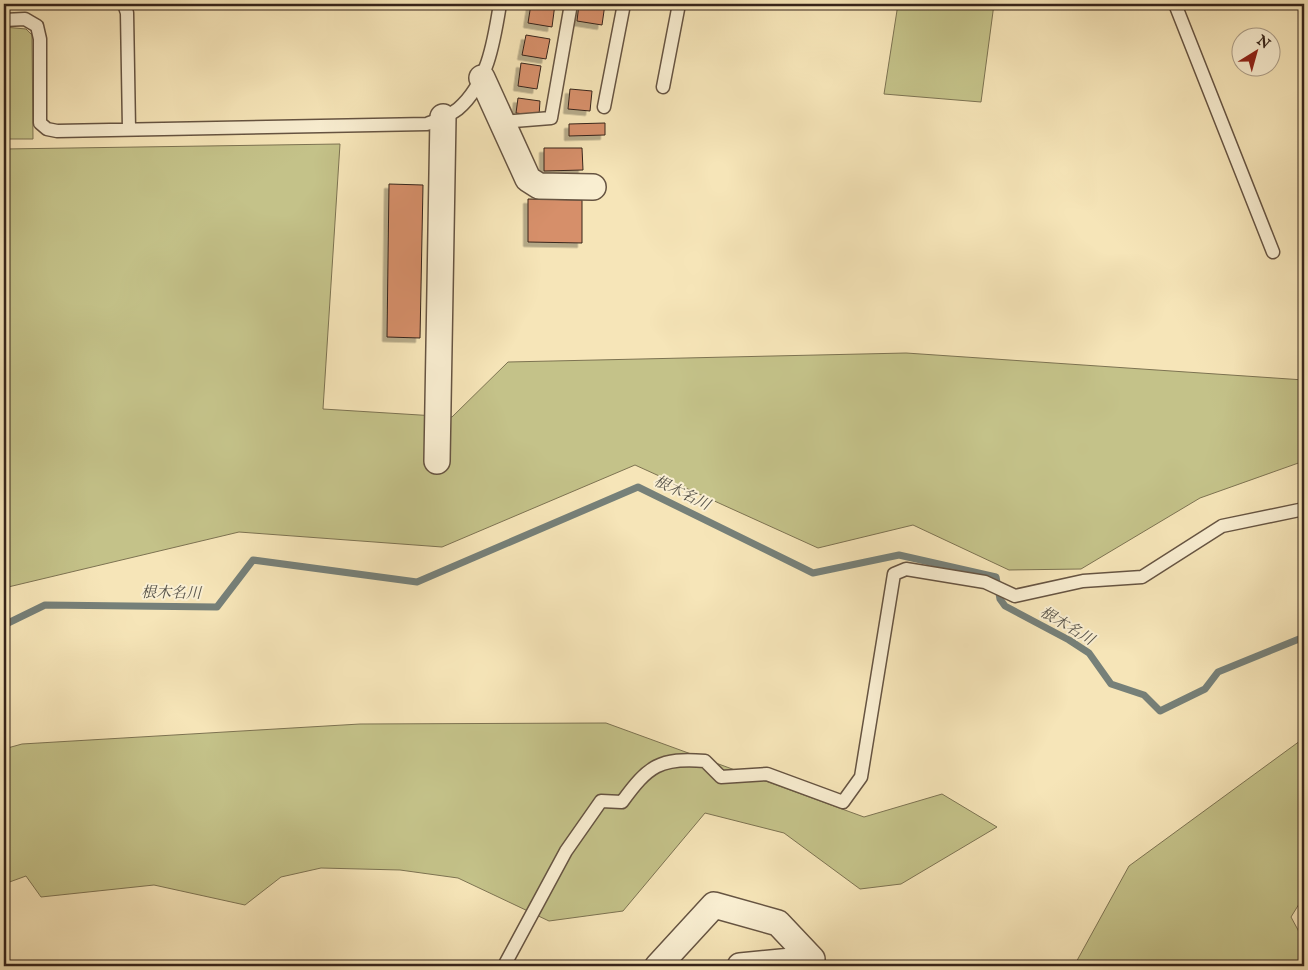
<svg xmlns="http://www.w3.org/2000/svg" width="1308" height="970" viewBox="0 0 1308 970" font-family="'IM FELL English','Noto Serif JP',serif">
<defs>
<filter id="shadow"><feDropShadow dx="-4.5" dy="4.5" stdDeviation="0" flood-color="#0004"/></filter>
</defs>
<rect width="100%" height="100%" fill="#f6e5b8"/>
<filter id="stains"><feTurbulence type="fractalNoise" baseFrequency=".004" numOctaves="4"/><feColorMatrix values="0 0 0 0 .2 0 0 0 0 .09 0 0 0 0 .02 0 0 0 .5 -.17"/></filter>
<radialGradient id="worn" r=".72"><stop offset=".6" stop-color="#630" stop-opacity="0"/><stop offset="1" stop-color="#630" stop-opacity=".3"/></radialGradient>
<!-- green -->
<path fill="#c4c289" stroke="#7d7352" d="M898,4H994L981,102L884,94Z
M4,27L26,29L32,35L33,139H4Z
M340,144L323,409L452,417L508,362L906,353L1304,380V461L1200,498L1081,569L1009,570L913,525L818,548L635,465L442,547L239,532L4,588V149Z
M606,723L864,817L942,794L997,827L901,884L860,889L784,833L705,813L623,911L549,921L458,878L400,870L321,868L281,877L245,905L154,885L41,897L26,876L4,884V749L22,744L360,724Z
M1304,738V896L1291,917L1304,941V966H1074L1129,866Z"/>
<g fill="none" stroke-linecap="round" stroke-linejoin="round">
<!-- stream -->
<path stroke="#768079" stroke-width="7" d="M4,625L45,605L217,607L253,560L417,582L638,487L813,573L899,555L996,577L1000,599L1005,606L1069,640L1089,653L1111,684L1144,695L1160,711L1205,689L1218,672L1304,637"/>
</g>
<!-- building -->
<path fill="#d68f6a" stroke="#36241a" filter="url(#shadow)" d="M531,4H555L552,27L528,23Z
M579,4H605L602,25L577,21Z
M526,35L550,39L546,59L522,55Z
M521,63L541,66L537,89L518,86Z
M570,89L592,91L590,111L568,109Z
M518,98L540,101L539,116L516,113Z
M605,123V135L569,136V124Z
M544,148H582L583,170L544,171Z
M389,184L423,185L420,338L387,337Z
M528,199L582,200V243L528,242Z"/>
<g fill="none" stroke-linecap="round" stroke-linejoin="round">
<defs>
<path id="service" d="M124,4L127,13L129,129
M1175,4L1273,252
M4,20L25,19L37,26L40,39V123L47,129L57,131L427,124C437,120 449,116 458,109C488,83 494,41 500,4
M663,87L679,4
M604,107L624,4
M502,122L551,118L571,4
M504,966L566,851L601,801L622,802C648,766 660,757 705,761L721,777L767,774L843,802L861,777L894,574L906,569L985,582L1015,596L1083,581L1142,577L1222,526L1304,509"/>
<path id="minor" d="M482,78L528,179L539,186L593,187
M437,461L443,117
M658,966L714,905L778,923L812,959L740,966"/>
</defs>
<!-- service casing -->
<use href="#service" stroke="#665442" stroke-width="15"/>
<!-- minor casing -->
<use href="#minor" stroke="#665442" stroke-width="28"/>
<!-- service -->
<use href="#service" stroke="#f9eed1" stroke-width="12"/>
<!-- minor -->
<use href="#minor" stroke="#f9eed1" stroke-width="25"/>
</g>
<g text-anchor="middle" dominant-baseline="central" stroke-width="4" stroke-linejoin="round" paint-order="stroke">
<!-- water labels -->
<g font-size="15" font-style="italic" fill="#565249" stroke="#f9eed1">
<text transform="translate(682 493) rotate(26)">根木名川</text>
<text transform="translate(171 593) rotate(1)">根木名川</text>
<text transform="translate(1067 626) rotate(31)">根木名川</text>
</g>
</g>
<!-- margin -->
<rect width="1308" height="970" fill="none" stroke="#f6e5b8" stroke-width="20"/>
<rect x="5" y="5" width="1298" height="960" fill="none" stroke="#36241a" stroke-width="2.5"/>
<rect x="10" y="10" width="1288" height="950" fill="none" stroke="#36241a"/>
<!-- north arrow -->
<g transform="translate(1256 52) rotate(37)"><circle r="24" fill="#f9eed1" stroke="#ab9d88"/>
<path d="M0-4L9 19L0 12L-9 19Z" fill="#8f2418"/>
<text y="-8" font-size="14" font-weight="bold" text-anchor="middle" fill="#36241a">N</text>
</g>
<rect width="100%" height="100%" filter="url(#stains)"/>
<rect width="100%" height="100%" fill="url(#worn)"/>
</svg>
